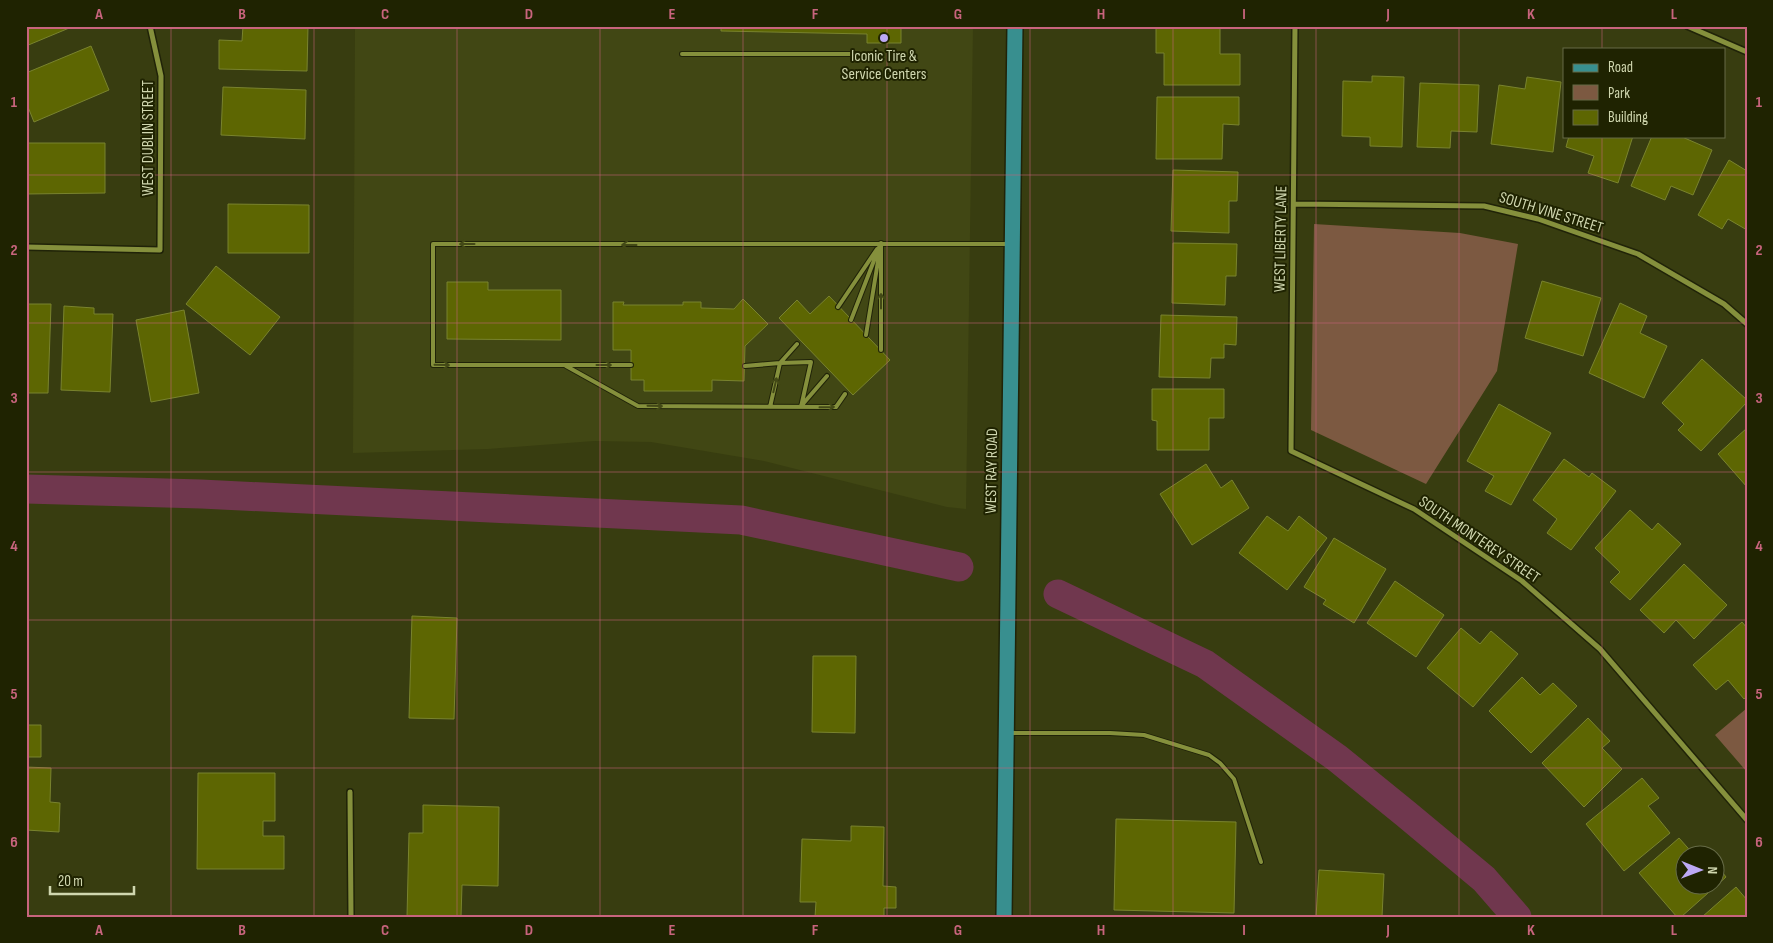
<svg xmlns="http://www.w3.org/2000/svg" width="1773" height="943" viewBox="0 0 1773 943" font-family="'Sofia Sans Condensed',sans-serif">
<rect width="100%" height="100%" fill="#383d10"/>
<!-- built -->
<path fill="#414714" d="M355,26H973L966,509L947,507L764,461L651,442L594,441L488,449L353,453Z"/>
<!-- green -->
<path fill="#7c5941" d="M1314,224L1460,233L1518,244L1497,371L1426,484L1311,430Z
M1747,708V772L1715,735Z"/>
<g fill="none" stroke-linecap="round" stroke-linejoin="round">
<!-- canal -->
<path stroke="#70374e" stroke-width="29" d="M26,489L201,494L741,520L959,567
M1058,594L1205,664L1337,758L1406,814L1484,879L1517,917"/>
</g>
<!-- building -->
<path fill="#5d6602" stroke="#79832e" d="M26,26H74L26,46Z
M243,26H308L307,71L219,69V40L242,41Z
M721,26H901V43H867V34L721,31Z
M1156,26H1220V54H1240V85H1164V53H1156Z
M91,46L109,90L34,122L26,102V73Z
M1372,76L1404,77L1402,147L1370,146V137L1342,136L1343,81L1372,82Z
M1527,77L1561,82L1553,152L1491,144L1499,85L1525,89Z
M1420,83L1479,85L1477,132L1451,131L1450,148L1417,147Z
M223,87L306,90L305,139L221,135Z
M1157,97H1239V125L1223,124L1222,159H1156Z
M1569,136H1633L1618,183L1588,173L1594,156L1566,147Z
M1652,136H1680L1712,150L1693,195L1671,186L1665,200L1631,186Z
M26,143H105V193L26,194Z
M1729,160L1747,171V230L1728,219L1722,229L1698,215Z
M1173,170L1238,172L1237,201H1229V233L1171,231Z
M228,204L309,205V253H228Z
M1173,243L1237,244L1236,276H1226L1225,305L1172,303Z
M216,266L280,317L250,355L186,304Z
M1542,281L1601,298L1583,356L1525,338Z
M447,282H488V290H561V340L447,339Z
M829,296L890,360L853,395L779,318L797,300L810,314Z
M743,299L768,324L745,346L744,381L712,380V391H644V380H631V350H613V302H624L623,305H683V302H701V308L734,309Z
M1620,303L1647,316L1640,333L1667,346L1644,398L1589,373Z
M26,304H51L48,393H26Z
M64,306L94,308V314H113L110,392L61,390Z
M184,310L199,393L151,402L136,320Z
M1161,315L1237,317L1236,345L1224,344V358H1211L1210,378L1159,377Z
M1702,359L1747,400V402L1701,451L1678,430L1684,424L1662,403Z
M1152,389H1224V418H1209V450H1157V421L1152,420Z
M1499,404L1551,433L1511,505L1485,491L1494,476L1467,461Z
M1747,428V487L1718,454Z
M1564,459L1589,477L1592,473L1616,491L1571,550L1547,533L1557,519L1533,500Z
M1206,464L1221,488L1232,480L1249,508L1192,545L1160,494Z
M1630,510L1652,530L1658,523L1681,544L1630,600L1610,582L1620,572L1595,548Z
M1267,516L1288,531L1299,516L1327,538L1287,590L1239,553Z
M1334,538L1386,569L1354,623L1323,604L1326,600L1304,587Z
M1684,564L1727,605L1694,639L1676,620L1664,633L1640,610Z
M1395,581L1444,615L1416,657L1367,623Z
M412,616L457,618L454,719L409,718Z
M1742,622L1747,628V696L1744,699L1728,680L1716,690L1693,665Z
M1461,628L1480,644L1491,631L1518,654L1473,707L1427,668Z
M813,656H856L855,733L812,732Z
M1522,677L1540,695L1553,683L1577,706L1531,753L1489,711Z
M1588,718L1610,741L1602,748L1622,769L1584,807L1542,763Z
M26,725H41V757H26Z
M26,767L51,768L50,802L60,803L59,832L26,830Z
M198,773H275V821H263V836H284V869H197Z
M1642,778L1659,798L1648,806L1670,833L1624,871L1586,824Z
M423,805L499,807L498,886L462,885L461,917H407L409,833H423Z
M1116,819L1236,822L1234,913L1114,910Z
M851,826L884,827L883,886L896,887V908H884V917H815L816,902H800L802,839L851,841Z
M1679,838L1695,856H1686V886H1716V864L1726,877L1681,917H1677L1639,873Z
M1319,870L1384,874L1382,917H1316Z
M1736,887L1747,900V914L1744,917H1702Z"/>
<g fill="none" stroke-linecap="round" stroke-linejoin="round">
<defs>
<path id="lane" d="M682,54H858
M838,307L877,249
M851,320L880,245
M866,335L879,255
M881,350V243
M631,365H433V244H1008
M566,366L638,406L836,407L845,394
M745,366L780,363L797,344
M802,405L827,376
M770,407L780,363L811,362L801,407
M1009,733H1110L1144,735L1209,755L1220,763L1234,779L1261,862"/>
<path id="street" d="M1295,26L1291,451L1414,509L1522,581L1600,649L1747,820
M1687,26L1747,52
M1294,204L1484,206L1538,219L1638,254L1724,304L1747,324
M26,247L160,250L161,76L150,26
M350,792L351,917"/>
<path id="primary" d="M1004,917L1015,26"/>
</defs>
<!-- lane casing -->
<use href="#lane" stroke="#202308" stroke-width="6"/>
<!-- street casing -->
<use href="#street" stroke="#202308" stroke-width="8"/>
<!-- primary casing -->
<use href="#primary" stroke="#202308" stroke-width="18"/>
<!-- lane -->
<use href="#lane" stroke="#85903c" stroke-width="4"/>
<!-- street -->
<use href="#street" stroke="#85903c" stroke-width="5"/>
<!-- primary -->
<use href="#primary" stroke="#388f8f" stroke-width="15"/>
</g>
<!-- one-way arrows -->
<defs><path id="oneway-shaft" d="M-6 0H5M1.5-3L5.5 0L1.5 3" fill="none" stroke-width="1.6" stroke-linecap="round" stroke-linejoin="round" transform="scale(1.25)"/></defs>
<g stroke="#434916">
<use href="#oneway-shaft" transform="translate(467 244) rotate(-180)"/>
<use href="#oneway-shaft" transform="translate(629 245) rotate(-180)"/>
<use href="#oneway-shaft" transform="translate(881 301) rotate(-90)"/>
<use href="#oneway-shaft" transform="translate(442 365) rotate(1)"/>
<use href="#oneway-shaft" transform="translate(604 365)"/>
<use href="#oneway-shaft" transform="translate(775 385) rotate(-77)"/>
<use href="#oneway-shaft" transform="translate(655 406) rotate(1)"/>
<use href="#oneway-shaft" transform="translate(827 407) rotate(-1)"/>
</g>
<!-- grid -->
<path fill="none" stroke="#c8647d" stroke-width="1" stroke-opacity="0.55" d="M171,26V917M314,26V917M457,26V917M600,26V917M743,26V917M887,26V917M1030,26V917M1173,26V917M1316,26V917M1459,26V917M1602,26V49M1602,136V917M26,175H1747M26,323H1747M26,472H1747M26,620H1747M26,768H1747"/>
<!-- markers -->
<circle fill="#bda9f5" stroke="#1f2301" stroke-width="2" cx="884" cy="38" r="5"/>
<g text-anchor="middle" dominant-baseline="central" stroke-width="4" stroke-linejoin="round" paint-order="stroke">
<!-- poi labels -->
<g font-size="16" fill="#d0d7af" stroke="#1f2301">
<text x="884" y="56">Iconic Tire &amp;<tspan x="884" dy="18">Service Centers</tspan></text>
</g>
<!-- street labels -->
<g font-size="16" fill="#d0d7af" stroke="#1f2301">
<text transform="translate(148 138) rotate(-90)">WEST DUBLIN STREET</text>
<text transform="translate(1551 213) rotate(17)">SOUTH VINE STREET</text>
<text transform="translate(1281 239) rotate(-89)">WEST LIBERTY LANE</text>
<text transform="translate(992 471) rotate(-89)">WEST RAY ROAD</text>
<text transform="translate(1479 540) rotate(34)">SOUTH MONTEREY STREET</text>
</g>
</g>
<!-- border -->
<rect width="1773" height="943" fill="none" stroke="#1f2301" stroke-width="55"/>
<!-- legend -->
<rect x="1563" y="48" width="162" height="90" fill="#1f2301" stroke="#666b47"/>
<rect x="1573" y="64" width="25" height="8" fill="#388f8f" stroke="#666b47"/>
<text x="1608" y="72" font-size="15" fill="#d0d7af">Road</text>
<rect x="1573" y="85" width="25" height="15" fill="#7c5941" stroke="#666b47"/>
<text x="1608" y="98" font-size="15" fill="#d0d7af">Park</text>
<rect x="1573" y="110" width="25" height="15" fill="#5d6602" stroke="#666b47"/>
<text x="1608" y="122" font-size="15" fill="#d0d7af">Building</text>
<!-- north arrow -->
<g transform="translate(1700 870) rotate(91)"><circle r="24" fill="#1f2301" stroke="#666b47"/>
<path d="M0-4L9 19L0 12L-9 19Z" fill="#bda9f5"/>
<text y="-8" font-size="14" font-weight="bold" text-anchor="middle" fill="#d0d7af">N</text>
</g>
<!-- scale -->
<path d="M50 886v8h84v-8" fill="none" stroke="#d0d7af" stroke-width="2.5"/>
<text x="58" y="886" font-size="15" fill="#d0d7af" stroke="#1f2301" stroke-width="4" paint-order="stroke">20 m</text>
<rect x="28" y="28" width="1718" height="888" fill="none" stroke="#c8647d" stroke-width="2"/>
<g font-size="16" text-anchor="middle" font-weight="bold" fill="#c8647d">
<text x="99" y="19">A</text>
<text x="242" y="19">B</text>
<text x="385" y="19">C</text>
<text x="529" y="19">D</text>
<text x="672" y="19">E</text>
<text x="815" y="19">F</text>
<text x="958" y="19">G</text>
<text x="1101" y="19">H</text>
<text x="1244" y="19">I</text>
<text x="1388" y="19">J</text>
<text x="1531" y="19">K</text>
<text x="1674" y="19">L</text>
<text x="14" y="107">1</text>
<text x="1759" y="107">1</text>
<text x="14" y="255">2</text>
<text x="1759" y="255">2</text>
<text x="14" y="403">3</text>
<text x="1759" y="403">3</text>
<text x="14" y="551">4</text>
<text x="1759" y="551">4</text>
<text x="14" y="699">5</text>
<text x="1759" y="699">5</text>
<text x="14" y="847">6</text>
<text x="1759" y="847">6</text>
<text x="99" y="935">A</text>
<text x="242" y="935">B</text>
<text x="385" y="935">C</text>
<text x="529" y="935">D</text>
<text x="672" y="935">E</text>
<text x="815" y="935">F</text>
<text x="958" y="935">G</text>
<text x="1101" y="935">H</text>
<text x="1244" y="935">I</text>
<text x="1388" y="935">J</text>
<text x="1531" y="935">K</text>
<text x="1674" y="935">L</text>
</g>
</svg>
